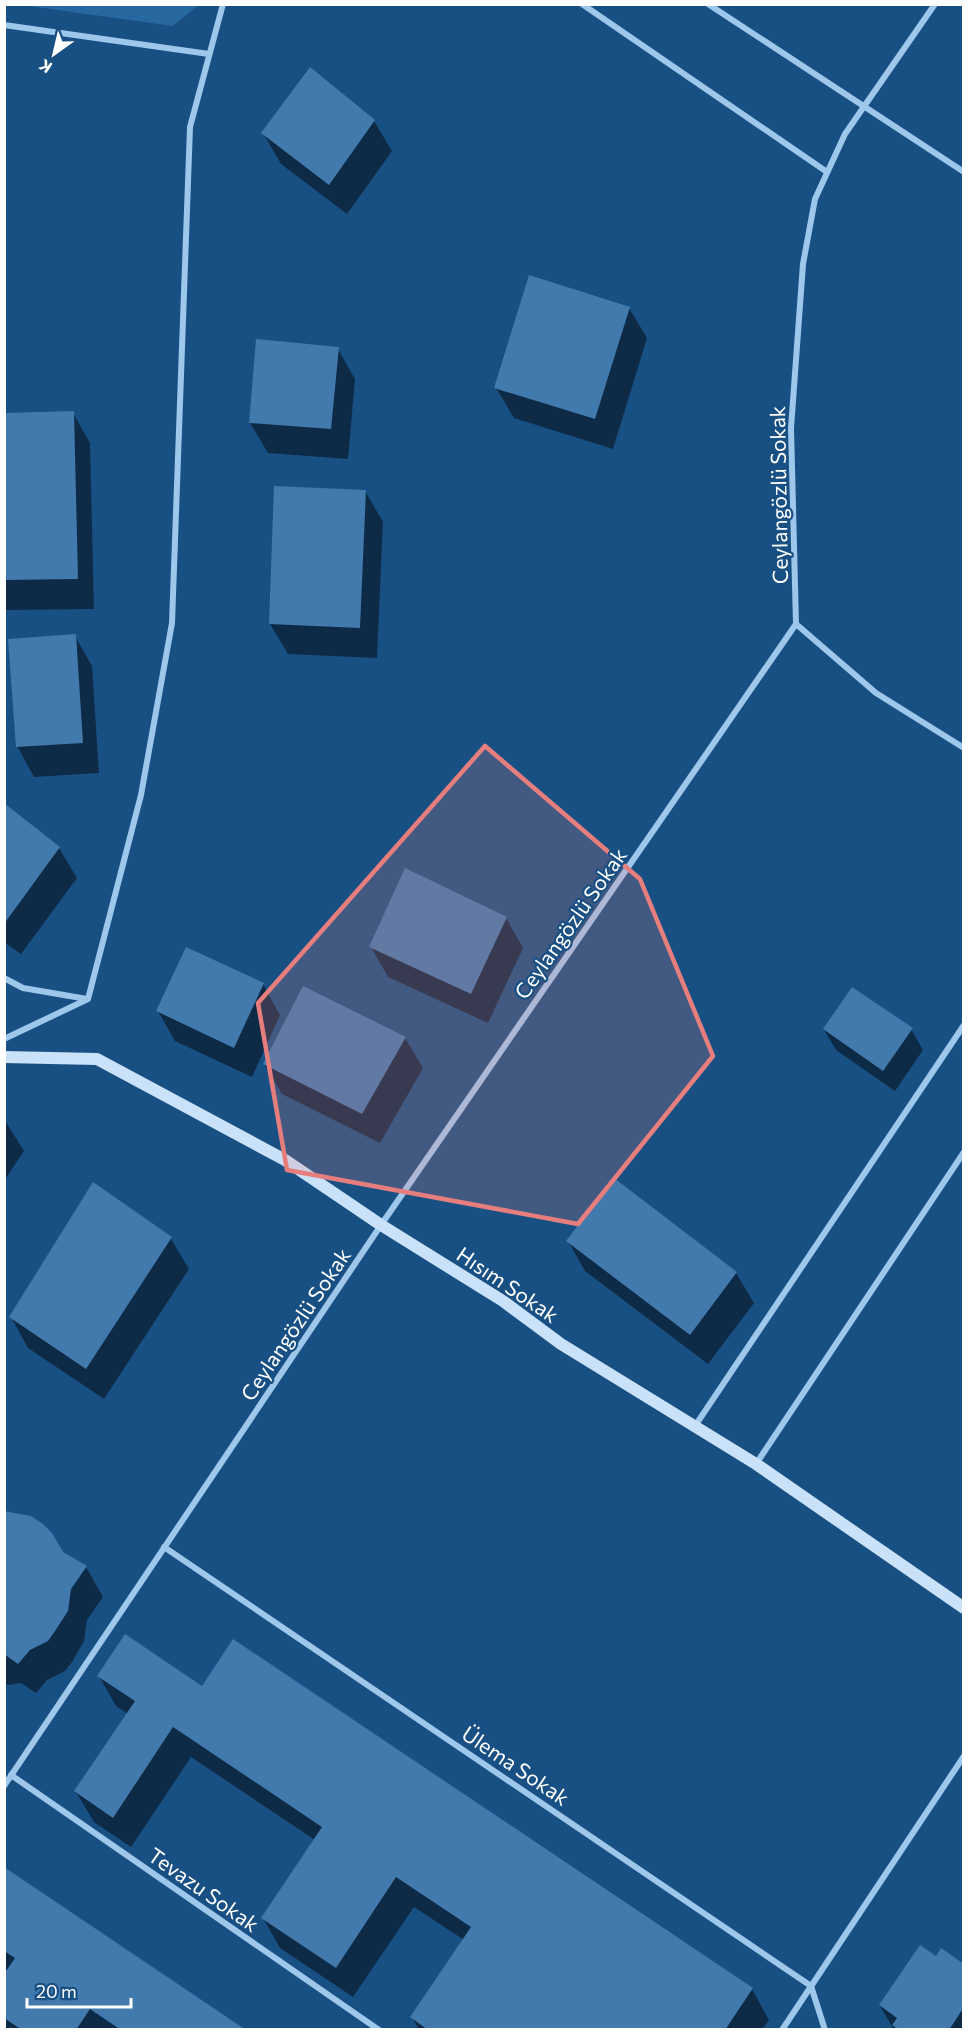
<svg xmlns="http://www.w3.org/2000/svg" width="968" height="2034" viewBox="0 0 968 2034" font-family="Commissioner,sans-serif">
<rect width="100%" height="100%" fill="#195084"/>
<!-- green -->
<path fill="#2868a1" d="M22,5L198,4V5L173,26Z"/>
<!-- shadow -->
<path fill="#0007" d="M374,121L392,151L347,214L281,164L263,133Z
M629,308L647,338L613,449L514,418L496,388Z
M338,349L355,379L348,459L268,453L250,423Z
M73,413L90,443L94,609L6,610L4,414Z
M276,487L365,491L383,522L377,658L288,654L270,624Z
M75,636L92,666L99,773L34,777L17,746Z
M4,805L59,848L77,878L21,954L4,942Z
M506,918L523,948L488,1023L388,977L371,947Z
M263,984L280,1015L252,1077L175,1041L158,1011Z
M911,1029L923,1050L895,1091L836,1050L824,1030Z
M405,1038L423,1068L380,1143L282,1094L264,1064Z
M4,1119L24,1151L4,1181Z
M614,1180L736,1273L754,1303L708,1364L585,1271L568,1241Z
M94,1184L171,1239L189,1269L104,1399L28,1348L11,1317Z
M4,1512L63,1554L86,1567L103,1597L87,1620L84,1641L72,1662L65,1671L47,1680L36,1693L21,1683L8,1685L4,1683Z
M99,1676L202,1688L752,1989L769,2020L762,2030H419L412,2017L464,1940L414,1907L353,1997L280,1948L263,1918L315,1840L191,1757L131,1847L94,1822L76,1792L128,1714L116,1706Z
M4,1869L243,2030H4V1977L9,1971L4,1969Z
M936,1958L964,1965V2030H894L880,2006Z"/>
<!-- building -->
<path fill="#427aad" d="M310,67L375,120L329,185L261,133Z
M529,275L630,307L595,419L494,388Z
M256,339L339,347L331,429L249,423Z
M74,411L78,579L5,580V413Z
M274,486L366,490L360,628L269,624Z
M76,634L83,743L16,747L8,639Z
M4,803L60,847L4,924Z
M405,868L507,917L471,994L369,947Z
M186,947L264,983L234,1048L156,1011Z
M303,986L406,1037L362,1114L263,1064Z
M852,987L913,1028L883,1071L823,1029Z
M614,1178L737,1272L690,1335L566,1241Z
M93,1182L172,1237L86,1369L9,1317Z
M4,1511L31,1516L43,1524L52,1533L63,1552L87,1566L71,1589L68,1611L55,1631L48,1641L30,1650L18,1664L4,1654Z
M125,1634L202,1686L233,1639L753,1988L725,2030H428L410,2017L471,1927L396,1877L336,1968L261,1918L322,1827L173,1727L113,1818L74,1791L135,1701L97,1676Z
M4,1867L203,2001L246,2030H121L90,2009L76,2030H22L4,2018V1974L15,1958L4,1951Z
M920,1945L936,1956L941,1948L964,1964V2007L949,2030H899L892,2025L897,2018L879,2005Z"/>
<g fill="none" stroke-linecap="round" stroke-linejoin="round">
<!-- street -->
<path stroke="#9ec7ec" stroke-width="6" d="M582,4L827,172
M708,4L964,172
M4,25L209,54
M796,624L876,693L964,748
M4,978L23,988L87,999
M4,1039L88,999L141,795L172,623L190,127L223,4
M695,1426L964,1025
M756,1464L964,1152
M164,1547L811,1986L825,2030
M11,1775L379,2030
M4,1786L381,1225L796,624L791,428L803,264L815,199L845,134L935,4
M782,2030L964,1756"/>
<!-- secondary -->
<path stroke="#cae2f9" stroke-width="12" d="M4,1057L97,1059L285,1160L381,1225L503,1301L561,1344L756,1464L964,1608"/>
</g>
<!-- marked area -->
<path fill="#e67e7e" fill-opacity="0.2" stroke="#e67e7e" stroke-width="4.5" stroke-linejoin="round" d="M485,746L640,879L713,1056L578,1224L287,1170L258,1003Z"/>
<g text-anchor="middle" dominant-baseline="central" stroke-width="4.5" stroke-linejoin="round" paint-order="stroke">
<!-- street labels -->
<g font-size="21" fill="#fff" stroke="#195084">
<text transform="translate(778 495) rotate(-91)">Ceylangözlü Sokak</text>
<text transform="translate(570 923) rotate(-55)">Ceylangözlü Sokak</text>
<text transform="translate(508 1284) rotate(34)">Hısım Sokak</text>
<text transform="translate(295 1324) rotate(-56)">Ceylangözlü Sokak</text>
<text transform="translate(516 1765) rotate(34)">Ülema Sokak</text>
<text transform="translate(204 1889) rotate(35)">Tevazu Sokak</text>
</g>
</g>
<!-- border -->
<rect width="968" height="2034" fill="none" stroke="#ffffff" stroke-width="12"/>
<!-- north arrow -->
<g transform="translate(54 54) rotate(214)" stroke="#195084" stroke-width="4.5" paint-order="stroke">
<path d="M0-4.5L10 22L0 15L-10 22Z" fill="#ffffff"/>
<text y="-9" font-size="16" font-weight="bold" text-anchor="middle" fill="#ffffff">K</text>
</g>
<!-- scale -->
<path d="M27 1998v9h104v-9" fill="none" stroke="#ffffff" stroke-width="3"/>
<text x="36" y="1998" font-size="18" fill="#ffffff" stroke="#195084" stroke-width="4.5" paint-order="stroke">20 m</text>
</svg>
